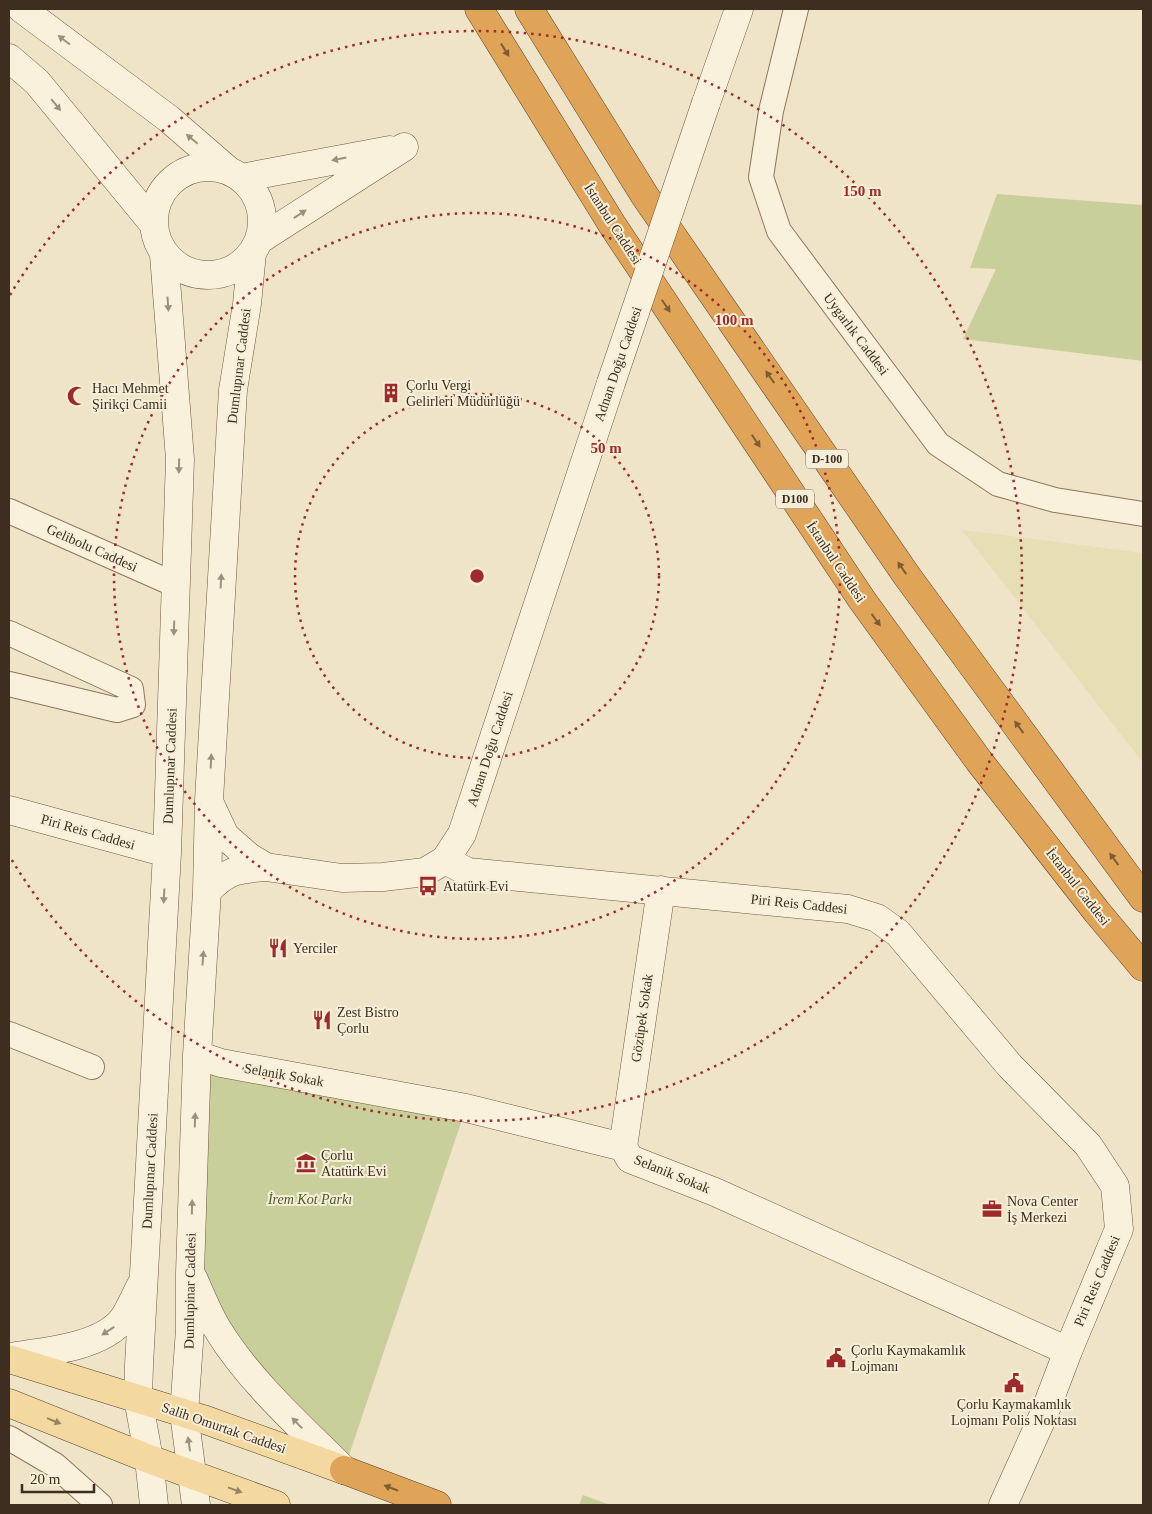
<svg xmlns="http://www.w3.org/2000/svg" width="1152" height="1514" viewBox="0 0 1152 1514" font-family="'Times New Roman',serif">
<rect width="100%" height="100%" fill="#f0e4c8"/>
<!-- farmland -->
<path fill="#e6deb5" d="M962,530L1143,553V763Z"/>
<!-- green -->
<path fill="#c9cf9b" d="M997,194L1143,205V361L963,339L996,269L970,268Z
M197,1055L466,1108L344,1470L306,1432L190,1273Z
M583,1495L610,1505H579Z"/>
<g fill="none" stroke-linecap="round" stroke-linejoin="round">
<defs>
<path id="street" d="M796,9L771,111L761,177L779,231L938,444L998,484L1055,500L1143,514
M9,511L176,585
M9,633L131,689L133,705L117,710L9,684
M9,1034L92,1067
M9,1438L55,1465L100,1505"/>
<path id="secondary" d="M22,9L169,119L229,171
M9,58L37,82L152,222
M706,103L739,9
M154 221a54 54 0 1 1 108 0a54 54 0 1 1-108 0Z
M241,178L390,150
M259,240L404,147
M211,806L225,836L249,857L266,867L342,878L383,877L425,872L445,860L462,834L611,383
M9,810L167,853
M445,860L468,872L848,909L877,918L898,933L1010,1066L1088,1145L1115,1186L1119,1229L1068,1351L1044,1414L1003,1505
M207,891C228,870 237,869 266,867
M197,1055L221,1063L466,1108L623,1147L630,1159L715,1192L1068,1351
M623,1147L661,890
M193,1278C201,1295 208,1314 218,1330C250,1382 301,1427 344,1470
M9,1357C42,1352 101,1348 123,1319C130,1309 135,1296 141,1285
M154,1505L149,1459L138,1398L139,1365L167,853L180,459L164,255
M196,1505L184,1413L190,1329V1273L197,1055L207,891L209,800L233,390L247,304L252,253"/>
<path id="primary" d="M9,1359L203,1419L344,1470
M9,1403L149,1459L276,1505"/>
<path id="highway" d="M479,9L613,226L862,600L979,761L1097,912L1143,967
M529,9L645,196L907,576L1143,898
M344,1470L437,1505"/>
</defs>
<!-- street casing -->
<use href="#street" stroke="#8d765c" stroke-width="26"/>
<!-- secondary casing -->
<use href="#secondary" stroke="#6f573f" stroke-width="29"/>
<!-- primary casing -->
<use href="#primary" stroke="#5b4430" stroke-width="29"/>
<!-- highway casing -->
<use href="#highway" stroke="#5b4430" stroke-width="29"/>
<!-- street -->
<use href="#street" stroke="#faf1dc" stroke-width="24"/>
<!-- secondary -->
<use href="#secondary" stroke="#faf1dc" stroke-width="28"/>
<!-- primary -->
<use href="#primary" stroke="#f3d9a0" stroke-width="28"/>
<!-- highway -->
<use href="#highway" stroke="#e0a458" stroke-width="28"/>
<defs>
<path id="secondary-bridge" d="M611,383L706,103"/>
</defs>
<!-- secondary-bridge casing -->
<use href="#secondary-bridge" stroke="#6f573f" stroke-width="29" stroke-linecap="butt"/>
<!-- secondary-bridge -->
<use href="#secondary-bridge" stroke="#faf1dc" stroke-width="28"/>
</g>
<!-- one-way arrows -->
<defs><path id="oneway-solid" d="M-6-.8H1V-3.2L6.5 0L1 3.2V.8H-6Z" transform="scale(1.25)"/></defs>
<g fill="#9c907e">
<use href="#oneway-solid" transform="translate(64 40) rotate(-143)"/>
<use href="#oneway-solid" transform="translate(56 105) rotate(51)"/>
<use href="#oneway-solid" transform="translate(192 139) rotate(-140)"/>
<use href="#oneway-solid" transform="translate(339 159) rotate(169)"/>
<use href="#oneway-solid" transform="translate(300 214) rotate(-33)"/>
<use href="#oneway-solid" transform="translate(168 304) rotate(86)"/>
<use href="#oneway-solid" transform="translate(179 466) rotate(91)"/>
<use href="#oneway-solid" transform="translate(221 581) rotate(-87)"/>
<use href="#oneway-solid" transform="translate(174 628) rotate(92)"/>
<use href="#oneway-solid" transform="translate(211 761) rotate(-87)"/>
<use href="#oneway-solid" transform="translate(164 896) rotate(93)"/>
<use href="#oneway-solid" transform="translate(203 958) rotate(-86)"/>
<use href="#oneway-solid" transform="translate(195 1120) rotate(-88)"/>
<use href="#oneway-solid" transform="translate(192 1207) rotate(-89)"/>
<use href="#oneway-solid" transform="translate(108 1331) rotate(147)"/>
<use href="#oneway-solid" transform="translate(297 1423) rotate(-134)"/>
<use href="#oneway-solid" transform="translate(189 1444) rotate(-98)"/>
</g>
<g fill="#7e5d36">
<use href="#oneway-solid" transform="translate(505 50) rotate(58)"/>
<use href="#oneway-solid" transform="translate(666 306) rotate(56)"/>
<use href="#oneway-solid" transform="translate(770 377) rotate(-125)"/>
<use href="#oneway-solid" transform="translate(756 441) rotate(56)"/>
<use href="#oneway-solid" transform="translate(902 568) rotate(-125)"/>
<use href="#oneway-solid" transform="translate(876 620) rotate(54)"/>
<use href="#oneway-solid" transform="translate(1019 727) rotate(-126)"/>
<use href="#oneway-solid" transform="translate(1114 859) rotate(-126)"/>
<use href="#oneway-solid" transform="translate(391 1488) rotate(-159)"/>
</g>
<g fill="#988460">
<use href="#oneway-solid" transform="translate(54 1421) rotate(22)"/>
<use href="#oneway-solid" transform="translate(235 1490) rotate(20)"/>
</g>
<!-- distance rings -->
<g fill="none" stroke="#9e2a2b" stroke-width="2.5" stroke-dasharray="2.5 5">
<circle cx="477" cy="576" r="182"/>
<circle cx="477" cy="576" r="363"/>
<path d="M10 295A545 545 0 1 1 10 857"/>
</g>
<!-- icons -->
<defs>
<symbol id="building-bare" viewBox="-9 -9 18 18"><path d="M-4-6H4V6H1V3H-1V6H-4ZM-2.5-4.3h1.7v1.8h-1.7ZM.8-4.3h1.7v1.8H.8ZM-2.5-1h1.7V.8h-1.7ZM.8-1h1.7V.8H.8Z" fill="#9e2a2b" stroke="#f7eed8" stroke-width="2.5" paint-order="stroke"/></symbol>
<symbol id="mosque-bare" viewBox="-9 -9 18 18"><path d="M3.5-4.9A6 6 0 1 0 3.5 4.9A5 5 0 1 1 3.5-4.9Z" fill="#9e2a2b" stroke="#f7eed8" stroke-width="2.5" paint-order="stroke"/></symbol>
<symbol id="bus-bare" viewBox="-9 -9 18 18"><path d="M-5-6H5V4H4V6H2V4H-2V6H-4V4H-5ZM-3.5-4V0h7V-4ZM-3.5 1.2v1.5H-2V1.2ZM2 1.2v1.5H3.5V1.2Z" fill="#9e2a2b" stroke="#f7eed8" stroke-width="2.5" paint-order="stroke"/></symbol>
<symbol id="restaurant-bare" viewBox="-9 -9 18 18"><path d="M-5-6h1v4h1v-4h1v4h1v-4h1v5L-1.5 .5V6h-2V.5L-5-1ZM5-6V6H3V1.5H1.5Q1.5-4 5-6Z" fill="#9e2a2b" stroke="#f7eed8" stroke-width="2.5" paint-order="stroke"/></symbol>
<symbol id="museum-bare" viewBox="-9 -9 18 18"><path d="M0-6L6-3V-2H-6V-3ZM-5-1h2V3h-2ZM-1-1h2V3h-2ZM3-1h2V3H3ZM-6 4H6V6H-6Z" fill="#9e2a2b" stroke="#f7eed8" stroke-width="2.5" paint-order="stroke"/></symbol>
<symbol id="office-bare" viewBox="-9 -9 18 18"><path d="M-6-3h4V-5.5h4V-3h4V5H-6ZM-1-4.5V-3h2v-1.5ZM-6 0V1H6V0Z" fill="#9e2a2b" stroke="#f7eed8" stroke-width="2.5" paint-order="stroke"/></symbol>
<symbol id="civic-bare" viewBox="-9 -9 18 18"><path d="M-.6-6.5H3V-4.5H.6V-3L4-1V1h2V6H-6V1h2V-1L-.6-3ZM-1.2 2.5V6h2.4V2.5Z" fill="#9e2a2b" stroke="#f7eed8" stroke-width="2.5" paint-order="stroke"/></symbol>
</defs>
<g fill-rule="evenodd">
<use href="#building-bare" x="377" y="379" width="28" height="28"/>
<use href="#mosque-bare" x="63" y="382" width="28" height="28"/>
<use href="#bus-bare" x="414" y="872" width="28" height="28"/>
<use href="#restaurant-bare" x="264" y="934" width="28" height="28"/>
<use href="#restaurant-bare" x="308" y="1006" width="28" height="28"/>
<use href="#museum-bare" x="292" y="1149" width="28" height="28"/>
<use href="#office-bare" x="978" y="1195" width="28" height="28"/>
<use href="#civic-bare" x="822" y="1344" width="28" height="28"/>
<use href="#civic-bare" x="1000" y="1369" width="28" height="28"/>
</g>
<g text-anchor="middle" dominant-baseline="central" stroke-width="4" stroke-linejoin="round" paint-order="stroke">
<!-- shield labels -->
<g fill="#f7eed8" stroke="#756857" stroke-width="1">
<rect x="806" y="449.5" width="42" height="19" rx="4"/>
<rect x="776" y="489.5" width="38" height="19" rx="4"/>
</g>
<g font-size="12" font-weight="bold" fill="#3d2e20">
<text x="827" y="459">D-100</text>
<text x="795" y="499">D100</text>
</g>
<!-- street labels -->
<g font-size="14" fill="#3d2e20" stroke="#f7eed8">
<text transform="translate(613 224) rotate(57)">İstanbul Caddesi</text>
<text transform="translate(856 334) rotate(53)">Uygarlık Caddesi</text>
<text transform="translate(618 364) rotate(-71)">Adnan Doğu Caddesi</text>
<text transform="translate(239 366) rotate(-83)">Dumlupınar Caddesi</text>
<text transform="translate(92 548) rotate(24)">Gelibolu Caddesi</text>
<text transform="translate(836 562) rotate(56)">İstanbul Caddesi</text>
<text transform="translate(490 749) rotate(-72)">Adnan Doğu Caddesi</text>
<text transform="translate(170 766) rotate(-88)">Dumlupınar Caddesi</text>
<text transform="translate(88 832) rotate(16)">Piri Reis Caddesi</text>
<text transform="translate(1078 887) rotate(52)">İstanbul Caddesi</text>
<text transform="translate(799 904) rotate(6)">Piri Reis Caddesi</text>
<text transform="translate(642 1018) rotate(-82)">Gözüpek Sokak</text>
<text transform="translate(284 1075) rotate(10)">Selanik Sokak</text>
<text transform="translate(150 1171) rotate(-87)">Dumlupınar Caddesi</text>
<text transform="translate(672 1174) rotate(22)">Selanik Sokak</text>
<text transform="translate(1097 1281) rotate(-67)">Piri Reis Caddesi</text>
<text transform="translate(190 1291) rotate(-89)">Dumlupinar Caddesi</text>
<text transform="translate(224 1428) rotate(19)">Salih Omurtak Caddesi</text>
</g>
<!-- poi labels -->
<g font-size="14" fill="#3d2e20" stroke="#f7eed8" text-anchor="start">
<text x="406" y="385">Çorlu Vergi<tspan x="406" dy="16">Gelirleri Müdürlüğü</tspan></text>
<text x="92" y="388">Hacı Mehmet<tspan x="92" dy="16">Şirikçi Camii</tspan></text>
<text x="443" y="886">Atatürk Evi</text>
<text x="293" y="948">Yerciler</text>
<text x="337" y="1012">Zest Bistro<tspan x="337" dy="16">Çorlu</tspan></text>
<text x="321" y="1155">Çorlu<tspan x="321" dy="16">Atatürk Evi</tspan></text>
<text x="1007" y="1201">Nova Center<tspan x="1007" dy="16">İş Merkezi</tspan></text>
<text x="851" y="1350">Çorlu Kaymakamlık<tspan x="851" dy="16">Lojmanı</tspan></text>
<text x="1014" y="1404" text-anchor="middle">Çorlu Kaymakamlık<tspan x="1014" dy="16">Lojmanı Polis Noktası</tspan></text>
</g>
<!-- park labels -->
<g font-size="14" font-style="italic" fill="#4d5a26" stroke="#f7eed8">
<text x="310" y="1199">İrem Kot Parkı</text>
</g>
</g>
<circle cx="477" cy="576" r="8" fill="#9e2a2b" stroke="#f7eed8" stroke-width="2.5"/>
<g font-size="15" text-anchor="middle" font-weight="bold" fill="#9e2a2b" stroke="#f7eed8" stroke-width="4" stroke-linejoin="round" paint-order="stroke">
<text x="862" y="196">150 m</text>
<text x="734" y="325">100 m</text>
<text x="606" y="453">50 m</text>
</g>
<!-- border -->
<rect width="1152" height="1514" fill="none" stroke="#3d2e20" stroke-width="20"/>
<!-- scale -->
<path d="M22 1484v8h72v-8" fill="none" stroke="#3d2e20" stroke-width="2.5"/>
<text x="30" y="1484" font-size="15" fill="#3d2e20" stroke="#f7eed8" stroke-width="4" paint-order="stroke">20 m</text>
</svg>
